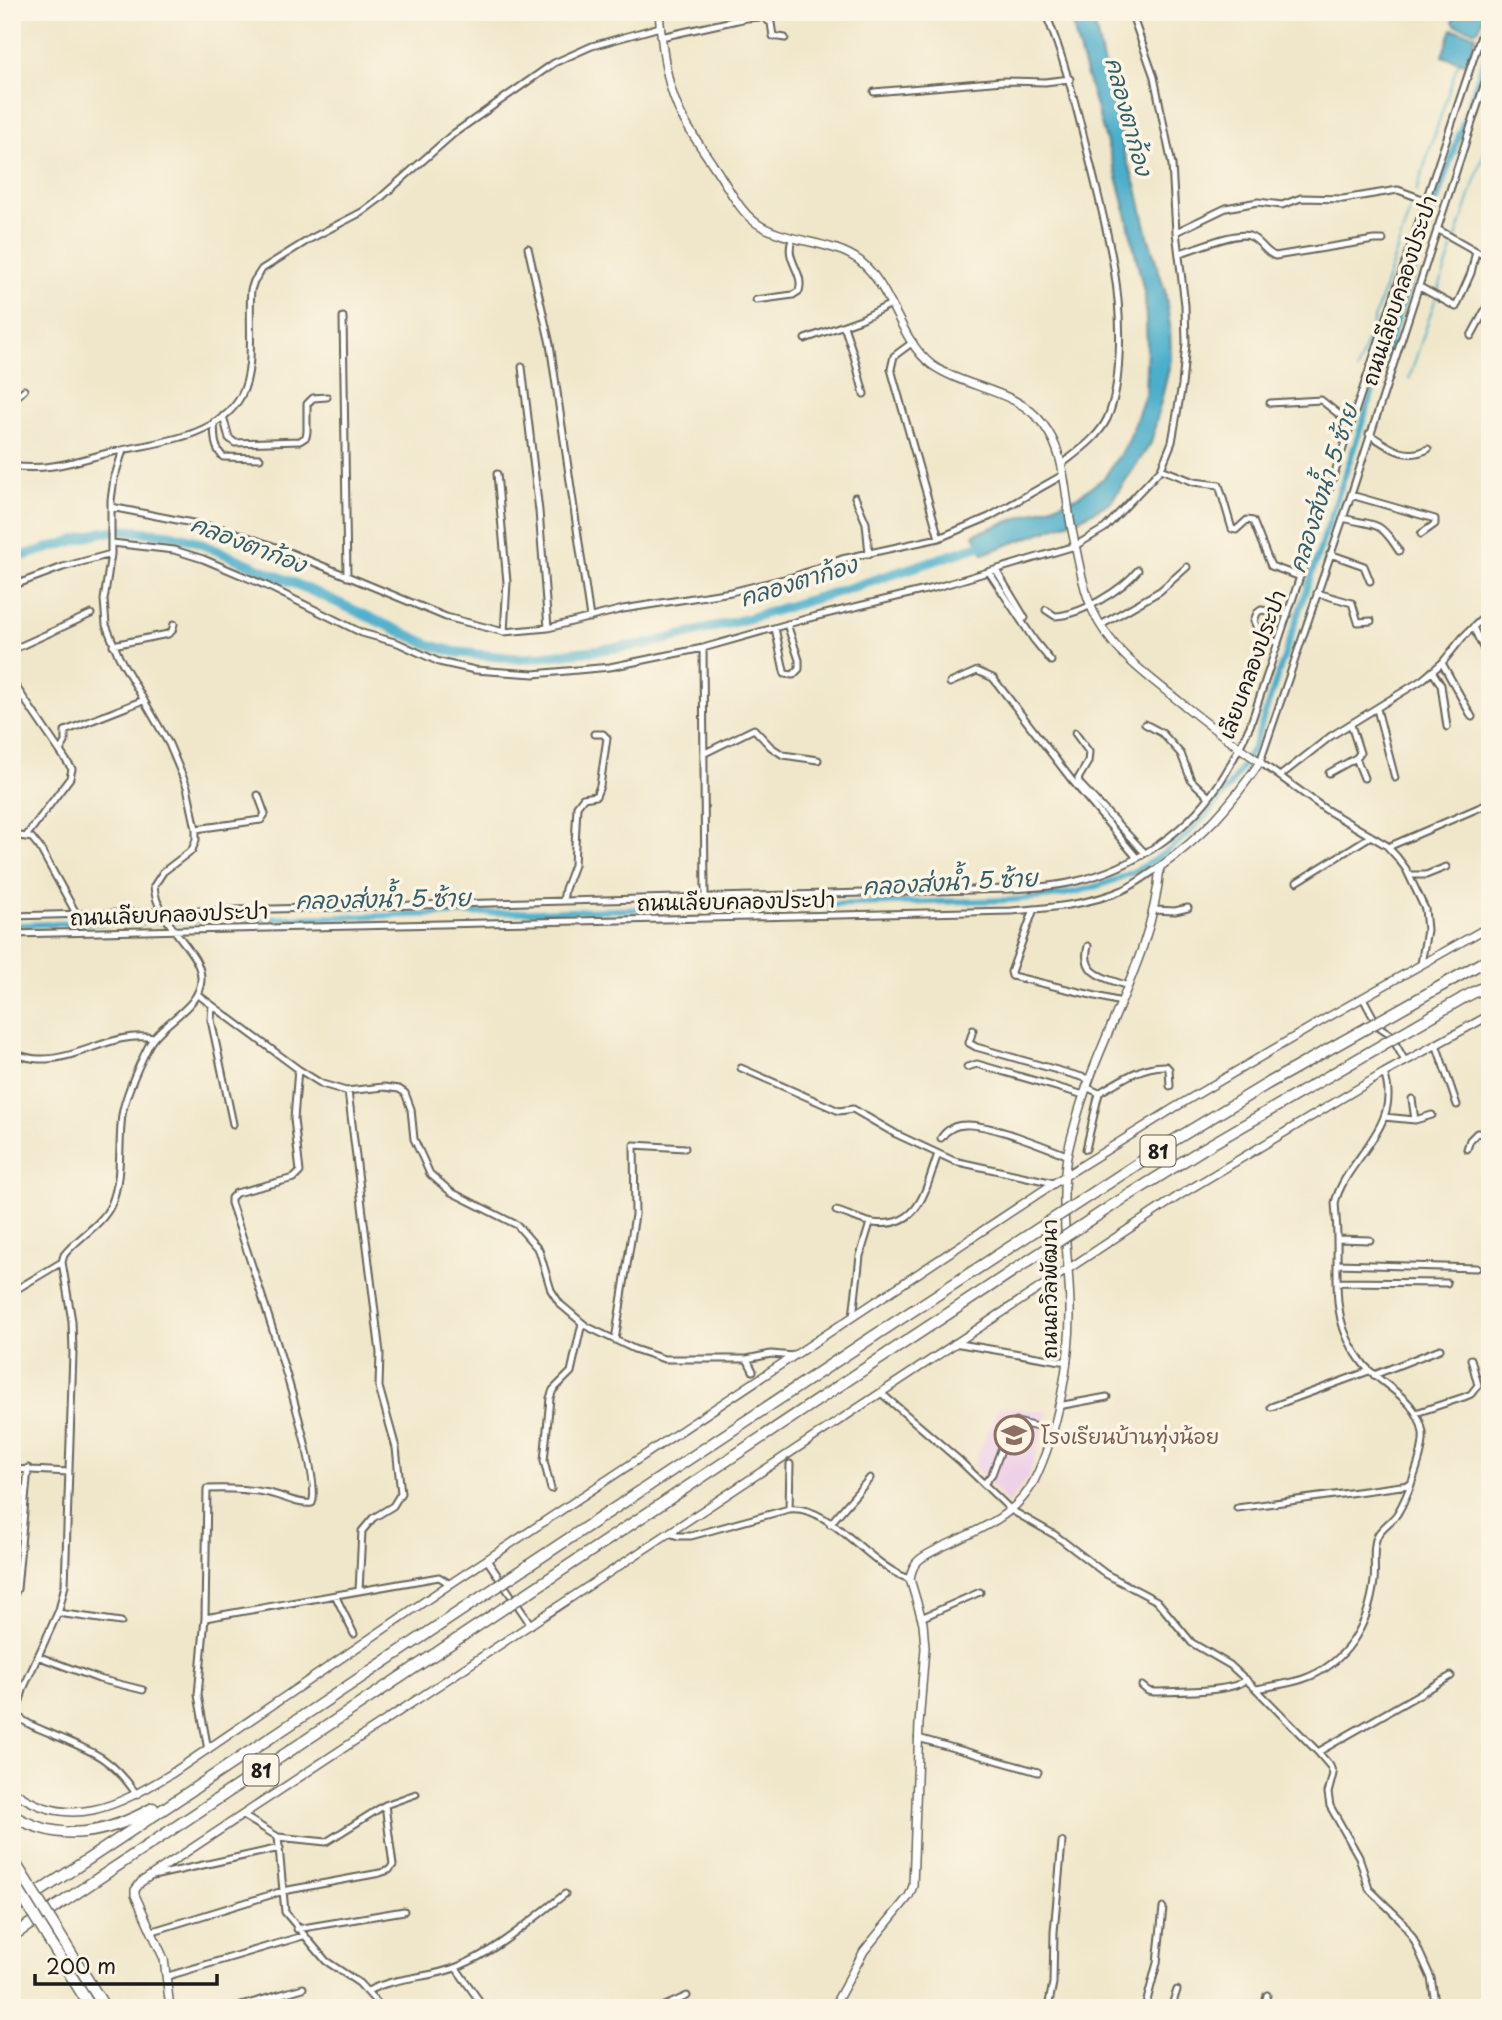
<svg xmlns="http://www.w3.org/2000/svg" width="1502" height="2020" viewBox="0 0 1502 2020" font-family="'Playpen Sans','Playpen Sans Thai',sans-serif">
<rect width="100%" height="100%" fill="#fcf5e5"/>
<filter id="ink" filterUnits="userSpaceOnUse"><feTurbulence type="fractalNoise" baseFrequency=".0143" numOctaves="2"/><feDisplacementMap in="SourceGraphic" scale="14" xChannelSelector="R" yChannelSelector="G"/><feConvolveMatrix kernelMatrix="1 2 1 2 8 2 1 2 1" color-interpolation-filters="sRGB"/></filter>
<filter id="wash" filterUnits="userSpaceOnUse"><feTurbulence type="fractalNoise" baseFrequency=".00686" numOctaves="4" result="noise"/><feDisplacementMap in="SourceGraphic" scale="28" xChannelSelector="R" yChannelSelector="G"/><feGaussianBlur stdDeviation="1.57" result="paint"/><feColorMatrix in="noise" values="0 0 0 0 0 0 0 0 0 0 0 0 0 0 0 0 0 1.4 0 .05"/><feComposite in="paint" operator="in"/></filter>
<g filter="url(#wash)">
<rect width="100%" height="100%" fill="#f0e7ca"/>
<!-- built -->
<path fill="#eed0e7" d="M999,1406L1049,1412L1028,1478L1008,1504L973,1466Z"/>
<!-- water -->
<path fill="#4caecb" stroke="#346574" stroke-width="2" d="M1071,12H1092L1103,62L1117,105L1124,153L1137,188L1148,236L1165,291L1170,326L1171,360L1151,443L1111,502L1081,518L983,554L974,534L1077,497L1104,478L1128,442L1145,395L1147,345L1145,296L1121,191L1076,39Z
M1456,12H1484L1479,29L1476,31L1455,25L1453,21Z
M1452,29L1476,35L1467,64L1442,56Z"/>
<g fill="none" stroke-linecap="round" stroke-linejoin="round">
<!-- stream -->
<path stroke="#4caecb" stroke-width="2" d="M1416,192L1458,63
M1456,238L1490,135
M1357,371L1413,201
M1409,379L1452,249"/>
<!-- canal -->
<path stroke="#4caecb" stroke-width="6" d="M12,925L1011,900C1032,898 1054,897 1074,892C1160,874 1214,820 1254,746L1490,42"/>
<!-- river -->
<path stroke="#4caecb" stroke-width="10" d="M12,559L103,532L122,530L169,534L192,540L310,590L430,645L455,652L521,659L648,644L750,618L850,588L991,542"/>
</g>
</g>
<g filter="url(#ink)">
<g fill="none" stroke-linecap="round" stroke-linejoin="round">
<defs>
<path id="street" d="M1045,12C1066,62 1078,114 1091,166C1107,232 1123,287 1119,356C1118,377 1116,399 1107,419C1097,439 1078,451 1062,464
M661,37L746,18L763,17L771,23L773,36L785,38
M874,92L1003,81L1045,82L1070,79
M1437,229L1490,259
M1176,232L1226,208L1258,202L1282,205L1301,198L1343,199L1398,190L1425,200
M528,248L550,344L590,618
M1180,253C1195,249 1236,231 1249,236C1260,239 1264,252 1275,256L1374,240H1383
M1418,286L1456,307L1471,273L1476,251
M756,300L793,295L799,291C805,273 784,260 792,240
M343,317L347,577
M844,326L854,356L864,394
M1471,336L1490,301
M805,339L861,319L891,304
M913,342L894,356L891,369L939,538
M522,367L539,511L548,628
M12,401L24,390
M1270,403L1321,400L1341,416L1353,418
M223,416L229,438L235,443L300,441L306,437L307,432V404L313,398L327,397
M214,422C215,436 213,446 223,457L260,458
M1369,434C1389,447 1405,461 1428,449
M123,450L114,479L111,500V554L104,600L106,625L119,657L169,744L187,787L196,829V840L192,850L163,872L154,886C156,924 203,951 201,980C200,1008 161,1022 149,1045C139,1065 126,1092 122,1115C118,1144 123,1177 111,1205C102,1225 77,1238 64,1255L62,1262L72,1321L73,1353L65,1585L59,1610L24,1687L16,1714C26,1725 41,1729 54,1735C94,1752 112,1758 137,1795
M12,466C49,472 78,460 112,452C153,443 219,438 241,396C256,368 248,322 251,290L254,281L262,269L310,239L362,212L378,200L453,134L554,63L592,46L660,27
M1161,469L1194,482L1219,485L1232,529L1236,530L1247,520L1253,521L1271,566L1298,576
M497,474L507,582L504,632
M1351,495L1435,519V524L1421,534
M855,497L866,523L869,554
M111,507L228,530L284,550L446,617L504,632L548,628L623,609L731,592L796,576L842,559L939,538L989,517L1063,475
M1343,518C1376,527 1378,518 1399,551
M112,543L174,550L203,559L267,586L362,633L398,643L439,662L475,670L534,674L610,667L703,648L809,618L934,588L1075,546L1105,528L1161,469L1172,442L1182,385L1186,343L1185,305L1176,232L1172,165L1154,77L1131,12
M1330,554L1364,566L1370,581
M996,570L1025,618
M989,572L1034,640L1051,661
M12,586L63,567L111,554
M1317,593L1352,603L1358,622L1371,621
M1046,610L1055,616C1081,615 1122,590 1138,570
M1101,625L1160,591L1187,567
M1473,627L1490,662
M775,628L784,671L785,674L793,675L799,669V660L787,624
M1278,644L1257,628L1254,621L1257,613L1261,610L1288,614
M113,645L168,634L172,631L174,624
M703,648L705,896
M12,650L91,614
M1442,663L1472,717
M1432,671L1441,685L1447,727
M12,681L72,769L70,778L27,835
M950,683L977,671L993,678L1071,779L1137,858
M1377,709L1395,778
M1145,724L1162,733L1172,744L1181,754L1191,780L1209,797
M1075,733L1089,752L1088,762L1078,779L1080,784L1145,853
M60,751L65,742V731L144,700
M705,753L754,729L771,747L783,755L818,760
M1356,758L1364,778
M1329,773L1356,758L1360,753L1351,725
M1280,776L1331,736L1422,680L1442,663L1463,637L1490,611
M196,829L261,820L265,814L258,795
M12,839L20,836L32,838L40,848L77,915
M1388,847L1490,803
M1410,875H1426L1446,867
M1297,882L1371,836
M563,901L565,889L574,865L577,806L583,798L596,796L600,786L607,738L603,734H594
M1034,909L1011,972L1012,976L1121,1002
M1154,910L1175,911L1188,908
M12,916L1009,889C1030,888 1052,887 1073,882C1135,868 1193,829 1225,774C1234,759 1242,742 1250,726L1489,12
M12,934L1011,911C1049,908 1088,905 1123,890C1136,884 1148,874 1160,867
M1088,946C1080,975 1106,978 1128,986
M1421,964L1427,930L1425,909L1406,869L1397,857L1386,845L1325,809L1260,762L1351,495L1490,67
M197,994L298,1069L322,1084L346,1091L384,1087L399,1089L405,1093L411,1109L414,1139L430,1174L451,1192L517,1225L539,1250L551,1290L560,1304L586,1326L634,1349L664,1359H747L771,1354L794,1356
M1363,998L1378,1026L1390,1034L1405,1061
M212,1005L211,1020L233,1124
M973,1030L969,1043L976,1047L1089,1079
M1436,1044L1457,1105
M12,1053C21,1056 30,1059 39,1059C77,1061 115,1030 153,1038
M967,1067L977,1064L1084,1095
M741,1068L839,1111L853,1109L896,1134L954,1161L1054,1183
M348,1091L380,1353L379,1387L396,1448L401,1493L393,1506L373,1518L362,1531L359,1591
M1099,1093C1119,1081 1142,1065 1166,1066L1169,1069L1170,1086
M1412,1099L1415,1120
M1384,1117L1415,1120L1432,1115
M941,1138C947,1129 954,1125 965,1125C988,1123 1043,1146 1067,1155
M1086,1149L1099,1093L1086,1087
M1467,1149L1470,1140L1477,1133L1490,1135
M836,1211C848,1214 861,1221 873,1223C921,1229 925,1189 938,1154
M1337,1239L1370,1240
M1337,1264L1477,1268
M1337,1282L1447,1283
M12,1292L62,1262
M853,1317L860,1256L870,1223
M615,1340L635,1215L634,1145L685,1148
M954,1343L1067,1362
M747,1359L753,1371
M1374,1375L1440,1349
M881,1393L960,1461L1011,1510L1055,1535L1106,1574L1157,1601L1192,1643L1230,1665L1256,1689L1318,1752L1330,1766L1333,1774L1328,1793L1330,1806L1359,1857L1369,1889L1401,1920L1413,1938L1431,1978L1436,2008
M1058,1406L1107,1397
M1271,1407L1369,1371
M1416,1413L1464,1397L1471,1394L1478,1385L1471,1359
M12,1469L69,1472
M984,1484L992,1474L1010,1426L1017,1422L1033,1426
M551,1489L544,1461L550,1398L553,1390L571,1372L582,1323
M1237,1508L1409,1485
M789,1509L790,1464
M830,1524L870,1478
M669,1533L678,1536H691L789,1509C831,1504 869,1567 910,1579
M487,1560L531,1625
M335,1595L354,1634
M12,1599L17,1589L28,1468
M58,1613L121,1622
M205,1618L207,1489C228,1488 248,1489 269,1493C283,1496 298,1505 312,1503C325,1476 245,1245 231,1203V1198L236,1193L294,1178L300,1172L294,1119L298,1069
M921,1618L980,1592
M37,1656L99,1679L143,1690
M1142,1686L1148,1691L1154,1692C1173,1691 1235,1693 1246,1679
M1256,1689C1272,1686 1288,1684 1303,1679C1347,1664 1369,1624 1374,1581C1376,1567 1371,1545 1379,1533C1384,1526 1392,1521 1397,1514C1407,1498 1425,1452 1423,1433C1418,1401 1390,1390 1369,1370C1362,1364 1358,1356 1353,1349C1332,1314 1338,1279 1337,1240C1337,1228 1336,1215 1335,1203C1345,1159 1404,1127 1384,1073
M918,1738L1038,1772
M208,1750L198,1695L205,1618L439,1577L450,1584
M1318,1752L1451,1676
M385,1805L416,1794
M242,1815L278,1837L285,1912L326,1961L359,1983L382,2008
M153,1876L280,1848
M297,1929L404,1911
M153,1931L283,1891L380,1873L389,1870L393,1865L385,1805L326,1842L278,1837
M456,1968L478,1999V2003L474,2008
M168,1976L303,1936
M368,1991C395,1976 429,1979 457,1967C497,1951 531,1920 565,1894
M234,2008L303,1988
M660,2008L687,1996
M1048,2008L1053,1983L1054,1932L1062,1842
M1145,2008L1157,1963L1163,1908
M1171,2008L1177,1990
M1264,2008L1267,1995
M1320,2008V2005"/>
<path id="secondary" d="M659,12C662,47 666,89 684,120C695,140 709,158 721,177C732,194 743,216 761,226C791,243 834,241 860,261C892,287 900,341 932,365C966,389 1017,389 1043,424C1067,455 1064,493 1072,530C1078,557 1082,586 1093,611C1111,651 1147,675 1180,702C1206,723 1232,743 1260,762C1231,805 1203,836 1160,867C1153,956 1101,1032 1077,1117C1073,1132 1068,1147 1066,1163C1060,1210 1069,1259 1070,1306C1071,1360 1058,1432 1034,1481C1017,1515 979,1530 946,1545C938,1549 926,1554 919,1560C913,1565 911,1572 910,1579L923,1623L925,1648L919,1724L913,1886L909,1896L864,1951L833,2008
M12,1790C69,1833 119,1805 171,1774L450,1584L1065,1176L1174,1108L1323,1020L1490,926
M170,2008L164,1959L135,1895V1890L141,1882L1180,1195L1384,1073L1490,1015"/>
<path id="highway" d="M1450,981L1490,958
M1463,998L1490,984
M508,1579L874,1336
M520,1598L890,1352
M12,1815C60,1844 107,1834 153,1808
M12,1910L498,1586
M12,1936L510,1604"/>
</defs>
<!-- street casing -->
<use href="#street" stroke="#666359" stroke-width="9"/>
<!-- secondary casing -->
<use href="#secondary" stroke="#666359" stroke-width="10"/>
<!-- highway casing -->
<use href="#highway" stroke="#666359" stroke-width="13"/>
<!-- street -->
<use href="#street" stroke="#fff" stroke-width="5"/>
<!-- secondary -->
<use href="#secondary" stroke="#fff" stroke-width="7"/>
<!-- highway -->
<use href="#highway" stroke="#fff" stroke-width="10"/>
<defs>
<path id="highway-bridge" d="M874,1336L1168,1144L1267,1084L1450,981
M890,1352L1113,1205L1203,1149L1463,998
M498,1586L508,1579
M510,1604L520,1598
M12,1858L105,2008
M12,1880L91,2008"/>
</defs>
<!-- highway-bridge casing -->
<use href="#highway-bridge" stroke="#666359" stroke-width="13" stroke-linecap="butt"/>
<!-- highway-bridge -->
<use href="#highway-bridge" stroke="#fff" stroke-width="10"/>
</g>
</g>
<!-- icons -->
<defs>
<symbol id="school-ring" viewBox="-11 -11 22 22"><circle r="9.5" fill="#fcf5e5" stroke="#8d6e63" stroke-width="1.5"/><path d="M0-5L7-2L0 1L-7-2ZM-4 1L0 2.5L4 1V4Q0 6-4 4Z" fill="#8d6e63"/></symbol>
</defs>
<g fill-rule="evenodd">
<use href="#school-ring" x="992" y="1413" width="44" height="44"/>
</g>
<g text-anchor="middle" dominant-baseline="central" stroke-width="7" stroke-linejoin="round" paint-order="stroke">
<!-- shield labels -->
<g fill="#fcf5e5" stroke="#5f5d58" stroke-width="2">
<rect x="1140.5" y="1135.5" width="35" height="31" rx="5"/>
<rect x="243.5" y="1754.5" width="35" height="31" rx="5"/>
</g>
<g font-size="19" font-weight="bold" fill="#1c1c1c">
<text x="1158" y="1151">81</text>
<text x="261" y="1770">81</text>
</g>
<!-- street labels -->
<g font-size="21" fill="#1c1c1c" stroke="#fcf5e5">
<text transform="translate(1398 290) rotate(-72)">ถนนเลียบคลองประปา</text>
<text transform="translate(1251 664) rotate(-70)">เลียบคลองประปา</text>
<text transform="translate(736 900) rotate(-1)">ถนนเลียบคลองประปา</text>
<text transform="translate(169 913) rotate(-2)">ถนนเลียบคลองประปา</text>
<text transform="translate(1048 1289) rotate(-90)">ถนนถวิลพัฒนา</text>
</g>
<!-- education labels -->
<g font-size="21" fill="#785e54" stroke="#fcf5e5" text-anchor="start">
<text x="1041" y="1435">โรงเรียนบ้านทุ่งน้อย</text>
</g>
<!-- water labels -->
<g font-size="23" font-style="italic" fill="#325e6b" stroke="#fcf5e5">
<text transform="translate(1130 116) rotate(75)">คลองตาก้อง</text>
<text transform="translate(1322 488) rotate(-72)">คลองส่งน้ำ 5 ซ้าย</text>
<text transform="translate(249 543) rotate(21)">คลองตาก้อง</text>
<text transform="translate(798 580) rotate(-17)">คลองตาก้อง</text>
<text transform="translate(950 881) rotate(-3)">คลองส่งน้ำ 5 ซ้าย</text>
<text transform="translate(383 898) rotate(-1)">คลองส่งน้ำ 5 ซ้าย</text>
</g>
</g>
<!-- margin -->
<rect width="1502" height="2020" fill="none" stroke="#fcf5e5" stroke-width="42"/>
<!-- scale -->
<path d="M35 1974v10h182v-10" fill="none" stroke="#1c1c1c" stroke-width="3.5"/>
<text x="46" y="1974" font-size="21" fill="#1c1c1c" stroke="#fcf5e5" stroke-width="5" paint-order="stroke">200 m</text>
</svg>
